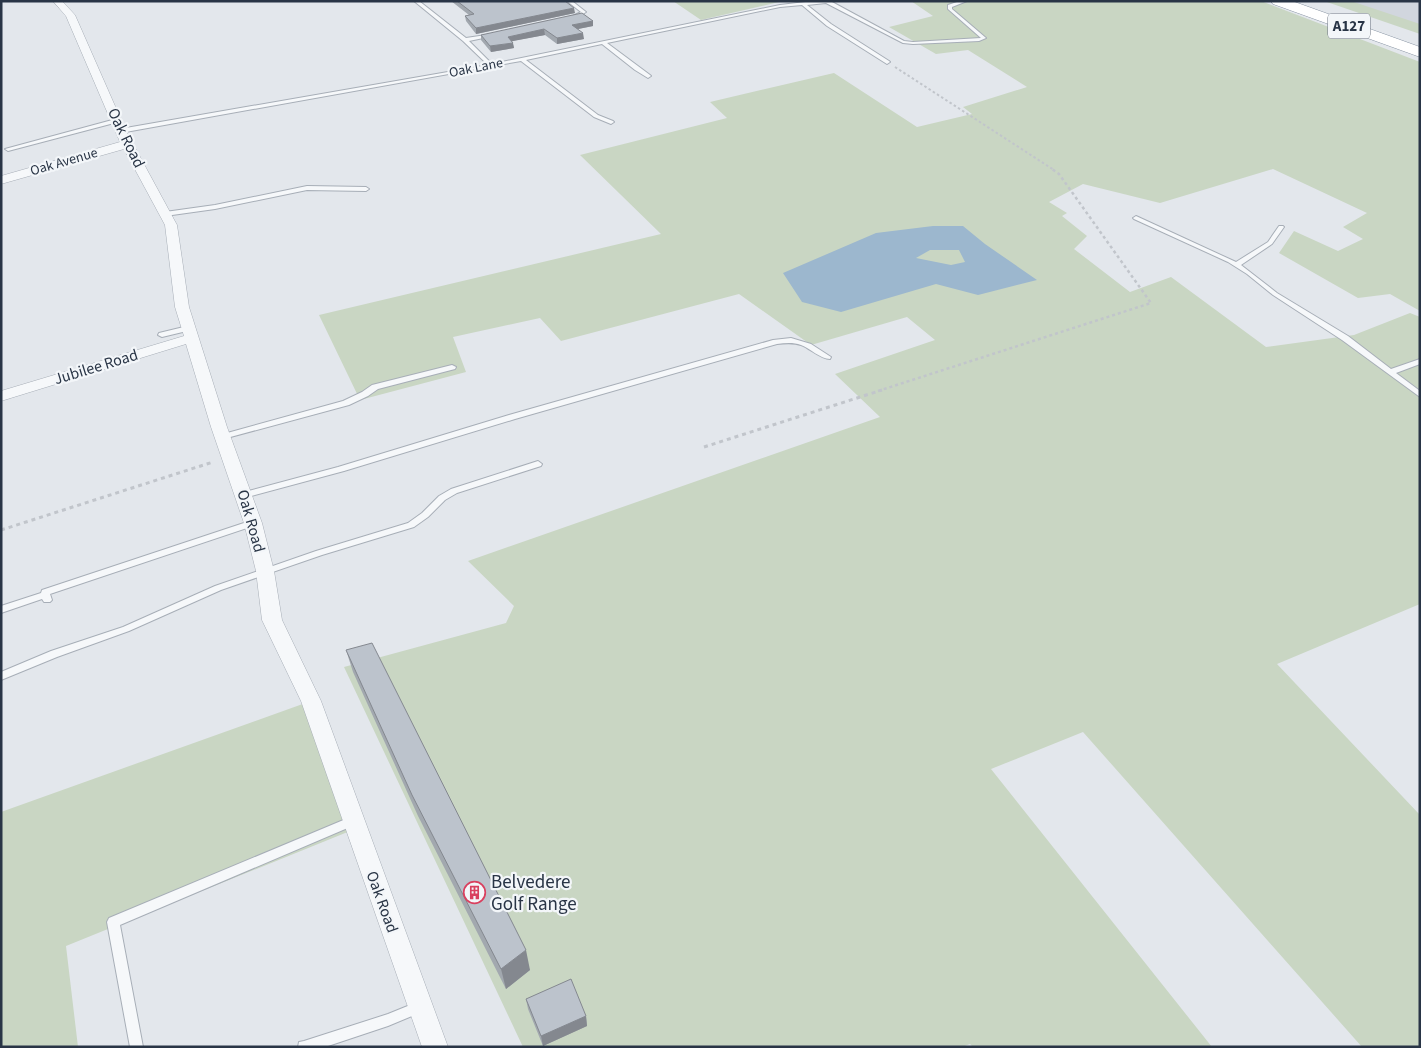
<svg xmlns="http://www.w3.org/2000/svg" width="1421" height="1048" viewBox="0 0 1421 1048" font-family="'Source Sans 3',sans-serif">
<rect width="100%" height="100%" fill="#e3e7ec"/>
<!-- built -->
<path fill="#d1d6de" d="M1341,1H1420V28Z"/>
<!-- green -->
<path fill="#c9d6c3" d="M673,1H779V2L701,20Z
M911,1H1261L1420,62V311L1390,294L1358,298L1279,253L1294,231L1338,251L1363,239L1343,227L1367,213L1273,169L1160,203L1083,184L1049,202L1067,213L1062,216L1087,236L1074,249L1130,292L1171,277L1266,347L1354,335L1410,313L1420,317V604L1277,664L1420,815V1046L1418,1047H1362L1083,732L991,769L1212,1047H973L970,1044L962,1047H523L344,667L506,623L514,606L468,561L880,417L835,374L935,340L907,317L811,345L739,294L561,341L540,318L453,337L466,372L360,400L319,315L661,234L580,155L727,118L710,102L834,73L917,127L972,114L963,107L1027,87L968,50L936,54L889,27L933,16Z
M1324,1H1351L1420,24V34Z
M311,701L355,829L66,946L78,1047H1V812Z"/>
<!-- water -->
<path fill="#9cb7ce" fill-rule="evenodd" d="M933,226H963L985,244L1037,280L978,295L936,284L841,312L802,302L783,273L876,233ZM930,250H959L965,262L951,265L916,258Z"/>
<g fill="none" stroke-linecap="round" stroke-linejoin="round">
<defs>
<path id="service" d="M414,1H419L466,38L493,34V36L469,41L492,64L780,5L814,1H833L832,2L904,41L913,42L981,38L948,9V5L960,1H967L952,7V9L986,38L979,41L913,44L903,43L826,3L807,5L831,24L889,61L890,62L887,64L827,26L802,5L780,7L607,43L650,75L651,76L648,78L635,70L602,44L526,60L598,115L613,121L614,122L611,124L594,117L521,61L120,133L117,131L120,129L488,65L463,41Z
M567,1H572L586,12L575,19H571V17L581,12Z
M116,119L118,120V122L8,151L5,149Z
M307,186L366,187L369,189L366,191L307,190L215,209L165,216L162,214L165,212L215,205Z
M1136,216L1236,262L1268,242L1279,226H1283L1284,227L1272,244L1241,265L1277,293L1348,336L1391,369L1420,359V364L1396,373L1420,391V397L1342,340L1273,295L1247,274L1228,262L1134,219L1133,218Z
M188,326H191V330L162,337L158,335L159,333Z
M791,338L811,344L831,357L830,359C820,359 810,348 801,345C793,342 785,343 777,344L515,419L344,471L244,498L240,495L241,493L338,467L509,415L773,340Z
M452,365L456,367L455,369L378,389L368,396L349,405L223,439L219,437L220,435L343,401L362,392L372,385Z
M538,461L542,464L541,466L457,493L445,500L428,517L414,527L322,555L221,590L129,631L57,657L1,680V672L51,651L123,627L215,586L316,551L408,523L422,513L439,496L451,489Z
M253,520L257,523L256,525L50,594L52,600L50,602H44L42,599L1,613V606L41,593L42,590Z
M353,816L357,818L359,821L357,824L120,925L143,1047H130L107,922L109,918Z
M420,1001L424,1003L426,1007L424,1011L388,1026L325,1047H298L299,1042L304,1041L388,1014Z"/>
<path id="minor" d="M53,1H62L75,15L126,131L177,225L189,307L227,427L262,523L274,571L282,620L321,701L448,1047H422L301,701L262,620L256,571L244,523L211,427L186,344L1,401V391L184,336L175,307L165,225L124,149L1,184V176L120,142L66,16Z"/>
<path id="trunk" d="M1271,1H1292L1420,47V57L1273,4Z"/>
</defs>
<!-- service casing -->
<use href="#service" stroke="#a7aeb7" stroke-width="2"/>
<!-- minor casing -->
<use href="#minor" stroke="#a7aeb7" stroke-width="1"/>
<!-- trunk casing -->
<use href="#trunk" stroke="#8995a4" stroke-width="1"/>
<!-- path-far2 -->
<path stroke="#c1c5cb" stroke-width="2" stroke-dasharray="2.5 2.5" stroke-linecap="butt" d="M895,67L1054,170"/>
<!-- path-far1 -->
<path stroke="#c1c5cb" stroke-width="2.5" stroke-dasharray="3 3" stroke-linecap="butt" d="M878,391L1151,303L1059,174L1052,169"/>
<!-- path -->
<path stroke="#c1c5cb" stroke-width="3" stroke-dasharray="4 4" stroke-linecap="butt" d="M704,447L882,390
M1,530L213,462"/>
<!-- service -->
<use href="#service" fill="#f6f8fa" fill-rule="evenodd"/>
<!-- minor -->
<use href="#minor" fill="#f6f8fa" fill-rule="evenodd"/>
<!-- trunk -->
<use href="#trunk" fill="#fff" fill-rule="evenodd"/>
</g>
<!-- wall -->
<path fill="#a2a8af" d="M451,1H565L575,13L476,34L466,21L465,16L469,15Z
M593,21V26L578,29L584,39L557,44L545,35L512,41L514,48L491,52L481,40V35Z
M346,650L530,970L506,989L418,816L353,672Z
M526,999L586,1016L587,1026L543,1046L528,1009Z"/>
<!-- shaded-wall -->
<path fill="#84888f" d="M574,8L575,13L476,34V28Z
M593,21V26L573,30L572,25Z
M544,29L545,35L508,42V37Z
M583,33L584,39L557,44V38Z
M513,43L514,48L491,52L490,46Z
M526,950L530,970L506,989L501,969Z
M586,1016L587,1026L543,1046L541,1036Z"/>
<!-- building -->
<path fill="#bcc3cc" stroke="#84888f" d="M457,1H565L574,8L476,28L465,16L474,14Z
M582,13L593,21L572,25L583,33L557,38L544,29L508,37L513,43L490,46L481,35Z
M372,643L526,950L501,969L412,795L346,650Z
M571,979L586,1016L541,1036L526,999Z"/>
<!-- icons -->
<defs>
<symbol id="building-ring" viewBox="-11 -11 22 22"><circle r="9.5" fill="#f3f6f9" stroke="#d9405f" stroke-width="1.5"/><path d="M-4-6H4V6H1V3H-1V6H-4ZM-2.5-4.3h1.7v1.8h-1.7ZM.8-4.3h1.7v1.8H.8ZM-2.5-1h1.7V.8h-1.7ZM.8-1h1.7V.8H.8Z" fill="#d9405f"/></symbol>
</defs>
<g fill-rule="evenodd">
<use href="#building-ring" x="462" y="880" width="25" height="25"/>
</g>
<g text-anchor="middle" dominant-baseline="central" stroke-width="4.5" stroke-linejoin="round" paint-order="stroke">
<!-- far-street labels -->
<g font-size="14" fill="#293546" stroke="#f3f6f9">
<text transform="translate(476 68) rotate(-11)">Oak Lane</text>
<text transform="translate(64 162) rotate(-16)">Oak Avenue</text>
</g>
<!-- shield labels -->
<rect fill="#f3f6f9" stroke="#666f7c" stroke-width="1" x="1328" y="13.5" width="42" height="25" rx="4"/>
<g font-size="15" font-weight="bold" fill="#293546">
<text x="1349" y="26">A127</text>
</g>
<!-- street labels -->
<g font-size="16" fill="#293546" stroke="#f3f6f9">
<text transform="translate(126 138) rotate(64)">Oak Road</text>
<text transform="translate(96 367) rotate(-17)">Jubilee Road</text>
<text transform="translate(251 521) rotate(74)">Oak Road</text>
<text transform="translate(382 902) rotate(70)">Oak Road</text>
</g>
<!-- near-poi labels -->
<g font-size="19" fill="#293546" stroke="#f3f6f9" text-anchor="start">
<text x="491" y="882">Belvedere<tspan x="491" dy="22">Golf Range</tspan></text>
</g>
</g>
<!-- border -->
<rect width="1421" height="1048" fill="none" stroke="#293546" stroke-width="5"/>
</svg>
